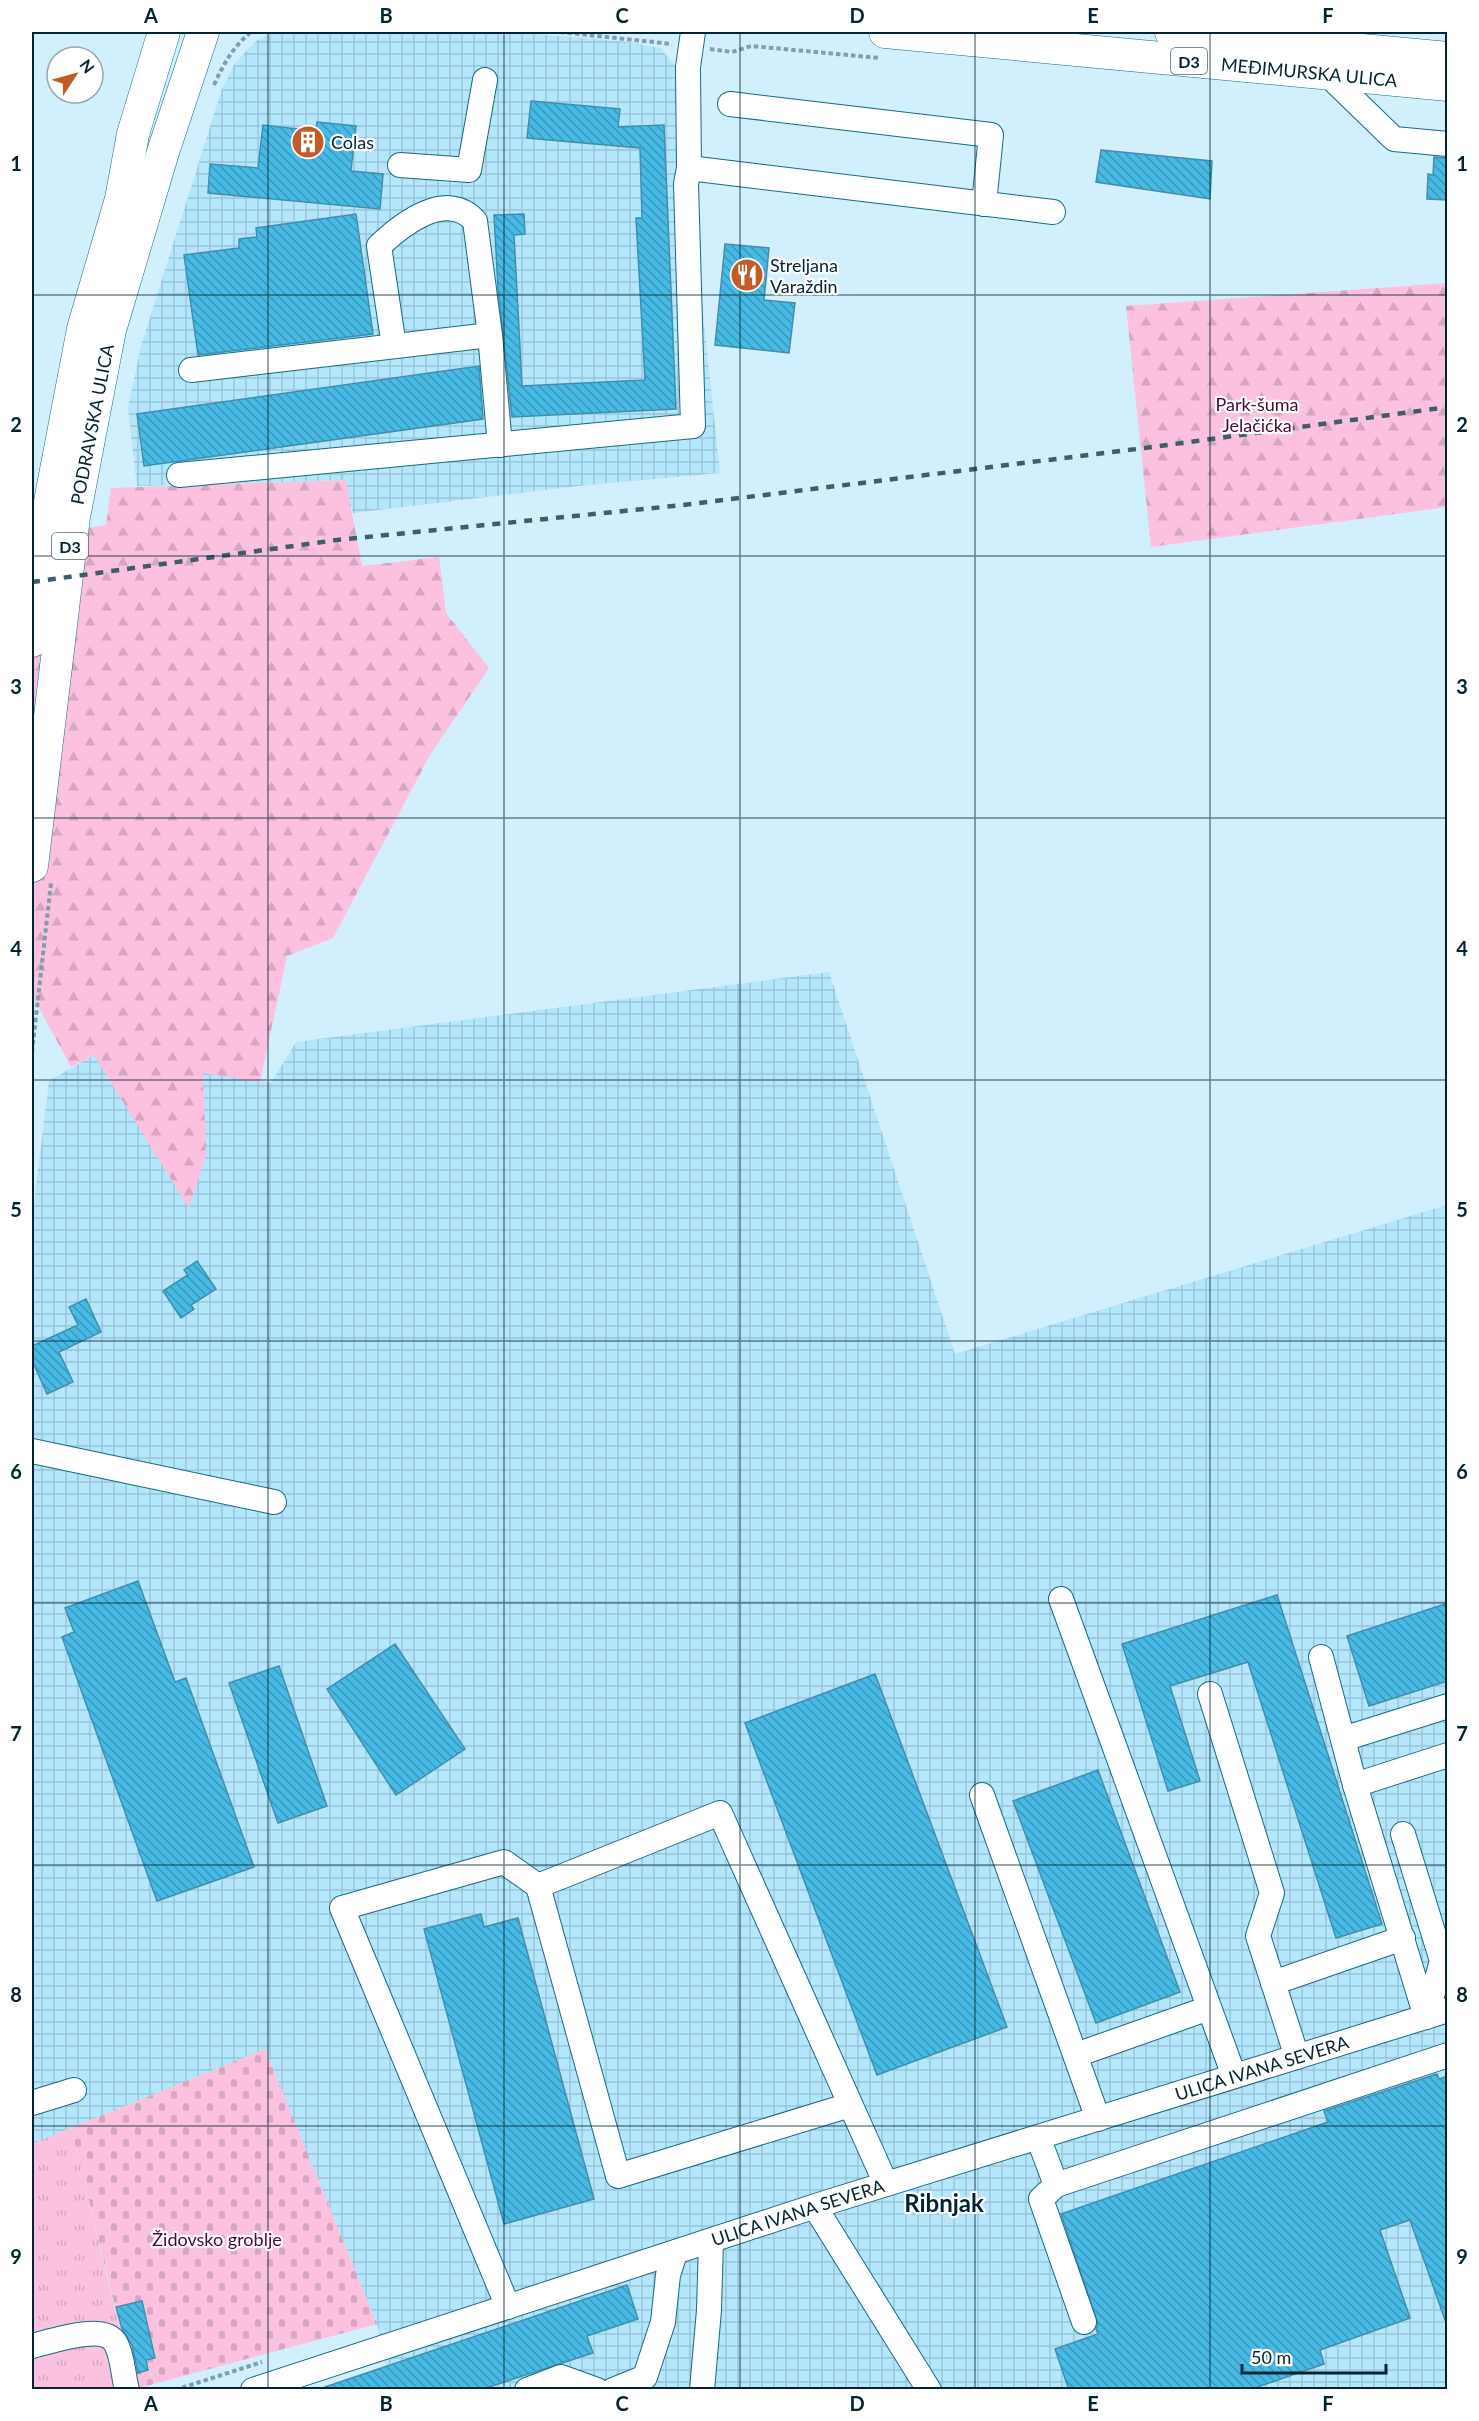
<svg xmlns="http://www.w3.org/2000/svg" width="1479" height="2421" viewBox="0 0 1479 2421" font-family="Lato,sans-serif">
<defs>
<pattern id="industrial-grid" width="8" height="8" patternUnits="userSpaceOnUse" patternTransform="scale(1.5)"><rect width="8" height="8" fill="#b4e6fc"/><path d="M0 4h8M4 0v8" fill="none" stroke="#99c5d8"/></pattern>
<pattern id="forest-firs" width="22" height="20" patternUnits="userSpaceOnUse" patternTransform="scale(1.5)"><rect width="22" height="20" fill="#fbc1df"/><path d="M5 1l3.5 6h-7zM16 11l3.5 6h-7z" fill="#d6a6c0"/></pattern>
<pattern id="cemetery-stones" width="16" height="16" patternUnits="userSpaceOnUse" patternTransform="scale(1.5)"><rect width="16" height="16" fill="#fbc1df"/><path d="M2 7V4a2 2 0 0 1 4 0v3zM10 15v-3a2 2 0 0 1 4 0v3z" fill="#d6a6c0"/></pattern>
<pattern id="park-tufts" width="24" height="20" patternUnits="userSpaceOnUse" patternTransform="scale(1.5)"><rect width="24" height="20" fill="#fbc1df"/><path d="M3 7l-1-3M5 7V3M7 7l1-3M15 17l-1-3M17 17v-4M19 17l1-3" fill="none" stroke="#d6a6c0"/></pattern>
<pattern id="building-back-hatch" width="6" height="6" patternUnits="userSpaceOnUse" patternTransform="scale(1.5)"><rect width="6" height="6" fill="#47bbe5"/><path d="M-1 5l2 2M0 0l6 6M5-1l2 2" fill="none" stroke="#3998ba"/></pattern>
</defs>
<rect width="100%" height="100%" fill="#d1effc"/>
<!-- industrial -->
<path fill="url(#industrial-grid)" d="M271,32H514L629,42L660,48L684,75L682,117L720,473L578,486L353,513L345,480L137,486L128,408L141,346L222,89L235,63L255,42Z
M829,972L955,1354L1447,1205V2389H317L386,2366L377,2324L265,2049L32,2144V1220L49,1081L94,1055L204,1112L203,1072L271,1083L296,1042Z"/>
<!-- forest -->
<path fill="url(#forest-firs)" d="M1447,283V507L1151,547L1126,306Z
M346,480L362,566L439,557L446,613L489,668L430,755L333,938L287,956L260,1082L203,1073L206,1155L189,1208L94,1055L71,1067L32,995V537L106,525L111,488Z"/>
<!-- cemetery -->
<path fill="url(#cemetery-stones)" d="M265,2049L377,2324L135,2389L71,2128Z"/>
<!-- park -->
<path fill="url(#park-tufts)" d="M71,2128L134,2389L32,2390V2144Z"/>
<!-- building -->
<path fill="url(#building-back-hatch)" stroke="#408ead" stroke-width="1.5" d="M531,101L620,109L618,127L664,125L676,409L512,417L498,288L494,215L524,214L525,234L514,235L522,386L645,380L636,218H642L640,148L527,138Z
M317,122L356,126L351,171L383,174L380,209L208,193L210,164L258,168L263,125L316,131Z
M1101,150L1212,161L1210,199L1096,182Z
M1434,157L1448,158V200L1427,199L1428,174L1433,175Z
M356,214L373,334L198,355L184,255L239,248V239L257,237L256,228Z
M725,244L769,248L764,300L795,303L789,353L715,345Z
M479,366L483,419L144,466L137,414Z
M197,1261L216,1289L191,1305L194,1309L181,1318L163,1291L188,1275L184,1270Z
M86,1299L101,1332L59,1352L73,1382L47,1394L32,1360V1346L78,1325L69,1307Z
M138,1581L175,1682L186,1678L254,1867L157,1901L62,1637L74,1632L65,1608Z
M1277,1595L1382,1924L1336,1938L1248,1662L1170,1686L1200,1781L1168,1791L1122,1644Z
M1448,1603V1681L1369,1706L1347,1636Z
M395,1644L465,1749L396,1795L327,1689Z
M279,1666L327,1806L278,1823L229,1683Z
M875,1674L1007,2027L877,2075L745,1723Z
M1098,1770L1180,1992L1096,2023L1013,1801Z
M481,1914L484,1927L518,1918L594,2199L504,2224L424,1929Z
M1437,2074L1439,2079L1448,2076V2319L1445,2320L1410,2220L1380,2230L1410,2318L1320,2350L1324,2364L1249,2390H1069L1055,2349L1098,2334L1096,2329L1098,2324L1061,2214L1328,2122L1324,2111Z
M627,2285L638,2319L587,2336L593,2353L480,2390H326L325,2387Z
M142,2301L155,2358L146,2360L148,2370L138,2373L132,2345L122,2329L116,2307Z"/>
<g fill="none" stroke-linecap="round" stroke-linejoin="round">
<defs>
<g id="minor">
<path d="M1326,73L1394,139L1448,144"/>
<path d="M730,104L991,135L984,204"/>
<path d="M400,165L469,170L485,80"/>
<path d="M689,168L1053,212"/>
<path d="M394,346L379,246C402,224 447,189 475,221L490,335L500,445"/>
<path d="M191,370L490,335"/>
<path d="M179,475L693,426L686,184L689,168L688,67L693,32"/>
<path d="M32,1451L274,1502"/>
<path d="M1061,1599L1234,2076"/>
<path d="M1321,1657L1355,1785"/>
<path d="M1210,1694L1272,1893L1258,1936L1297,2057"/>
<path d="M1343,1739L1448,1706"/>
<path d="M982,1795L1098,2119"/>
<path d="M1403,1834L1442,1961L1426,2017"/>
<path d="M1273,1983L1403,1938"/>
<path d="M1426,2017L1355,1785L1448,1755"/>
<path d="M1076,2055L1209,2008"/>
<path d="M32,2103L74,2090"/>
<path d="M850,2105L618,2176L538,1886L720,1813L886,2184"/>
<path d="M1038,2137L1056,2185L1041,2199L1084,2322"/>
<path d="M1056,2185L1448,2055"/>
<path d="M815,2207L929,2390"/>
<path d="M508,2307L342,1908L504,1862L538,1886"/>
<path d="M32,2346C50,2342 105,2322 116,2344C123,2357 123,2375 127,2390"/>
<path id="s1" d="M253,2390L825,2203L1448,2010"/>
<path d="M527,2390L561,2377L597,2390"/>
<path d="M613,2390L645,2377L663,2322L668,2275L675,2253"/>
<path d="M702,2390L709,2310L711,2241"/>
</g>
<g id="major">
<path id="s2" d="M885,32L1448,85"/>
<path d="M1171,32L1448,58"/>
<path d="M32,641L48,512L83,329L121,199L133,134L164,32"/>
<path id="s3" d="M32,866L74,517L110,330L163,152L203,32"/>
</g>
</defs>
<!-- minor casing -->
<use href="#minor" stroke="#126a87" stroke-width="26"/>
<!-- major casing -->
<use href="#major" stroke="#126a87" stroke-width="33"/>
<!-- path -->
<path stroke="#7f9eab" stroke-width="4" stroke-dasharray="4.5 3" stroke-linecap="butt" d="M560,32L672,44
M710,49L732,52L751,46L880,58
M214,85C224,63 233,47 251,32
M32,1052L51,883
M175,2390L262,2362"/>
<!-- minor -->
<use href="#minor" stroke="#fff" stroke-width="24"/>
<!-- major -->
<use href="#major" stroke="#fff" stroke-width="32"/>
<!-- rail -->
<path stroke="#3c5d69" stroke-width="4.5" stroke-dasharray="8 8" stroke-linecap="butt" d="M32,582L337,540L683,505L1145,448L1448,407"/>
</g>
<!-- grid -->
<path fill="none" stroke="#022430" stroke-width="1.5" stroke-opacity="0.55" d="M268,32V2390M504,32V2390M740,32V2390M975,32V2390M1210,32V2390M32,295H1448M32,556H1448M32,818H1448M32,1080H1448M32,1341H1448M32,1603H1448M32,1865H1448M32,2126H1448"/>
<!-- icons -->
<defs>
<symbol id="building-disc" viewBox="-11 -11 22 22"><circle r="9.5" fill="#c05c24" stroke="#fff"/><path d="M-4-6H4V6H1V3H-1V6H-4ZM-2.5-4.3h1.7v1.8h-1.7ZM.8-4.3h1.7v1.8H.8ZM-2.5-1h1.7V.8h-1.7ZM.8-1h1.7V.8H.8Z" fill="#fff"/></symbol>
<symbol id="restaurant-disc" viewBox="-11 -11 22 22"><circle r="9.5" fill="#c05c24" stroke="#fff"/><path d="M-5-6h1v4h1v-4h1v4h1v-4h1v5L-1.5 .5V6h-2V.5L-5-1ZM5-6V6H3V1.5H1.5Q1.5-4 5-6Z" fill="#fff"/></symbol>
</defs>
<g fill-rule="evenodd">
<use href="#building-disc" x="289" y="123" width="38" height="38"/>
<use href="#restaurant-disc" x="728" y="256" width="38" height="38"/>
</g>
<g text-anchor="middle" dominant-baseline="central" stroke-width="4.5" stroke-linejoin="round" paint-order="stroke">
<!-- shield labels -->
<g fill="#fff" stroke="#4e666e" stroke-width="1.5">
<rect x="1171" y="48" width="36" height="26" rx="4.5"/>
<rect x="52" y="533" width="36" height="26" rx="4.5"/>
</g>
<g font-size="16" font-weight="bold" fill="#022430">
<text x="1189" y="61">D3</text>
<text x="70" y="546">D3</text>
</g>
<!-- street labels -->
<g font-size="18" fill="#022430" stroke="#fff">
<text stroke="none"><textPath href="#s2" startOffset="426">MEĐIMURSKA ULICA</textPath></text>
<text stroke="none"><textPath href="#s3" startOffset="446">PODRAVSKA ULICA</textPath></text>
<text stroke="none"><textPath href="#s1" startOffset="1059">ULICA IVANA SEVERA</textPath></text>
<text stroke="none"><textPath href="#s1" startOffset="573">ULICA IVANA SEVERA</textPath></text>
</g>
<!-- poi labels -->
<g font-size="18" fill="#022430" stroke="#fff" text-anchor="start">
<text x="331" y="142">Colas</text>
<text x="770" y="265">Streljana<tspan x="770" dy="21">Varaždin</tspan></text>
</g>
<!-- park labels -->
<g font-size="18" fill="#4b0834" stroke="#fff">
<text x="1257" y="404">Park-šuma<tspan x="1257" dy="21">Jelačićka</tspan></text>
<text x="217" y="2239">Židovsko groblje</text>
</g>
<!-- district labels -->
<g font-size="24" font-weight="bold" fill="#022430" stroke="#fff">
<text x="944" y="2202">Ribnjak</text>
</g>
</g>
<!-- border -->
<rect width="1479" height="2421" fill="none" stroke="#ffffff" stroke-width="66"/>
<!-- north arrow -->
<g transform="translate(75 75) rotate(54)"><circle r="28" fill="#ffffff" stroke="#9aa7ac" stroke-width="1.5"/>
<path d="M0-4.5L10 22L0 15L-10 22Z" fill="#c05c24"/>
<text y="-9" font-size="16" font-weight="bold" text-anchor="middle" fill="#022430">N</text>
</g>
<!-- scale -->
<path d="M1242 2364v9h144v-9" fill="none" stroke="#022430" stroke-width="3"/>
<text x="1251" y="2364" font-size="18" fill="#022430" stroke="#ffffff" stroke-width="4.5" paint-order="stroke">50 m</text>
<rect x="33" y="33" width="1413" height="2355" fill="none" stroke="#022430" stroke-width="2"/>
<g font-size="20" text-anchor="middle" font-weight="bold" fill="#022430">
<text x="151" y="23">A</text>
<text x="386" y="23">B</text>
<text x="622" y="23">C</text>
<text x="857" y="23">D</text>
<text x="1093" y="23">E</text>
<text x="1328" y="23">F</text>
<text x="16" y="171">1</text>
<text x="1462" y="171">1</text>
<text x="16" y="432">2</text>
<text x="1462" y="432">2</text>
<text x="16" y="694">3</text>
<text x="1462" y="694">3</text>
<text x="16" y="956">4</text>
<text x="1462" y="956">4</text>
<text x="16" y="1217">5</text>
<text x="1462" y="1217">5</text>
<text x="16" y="1479">6</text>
<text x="1462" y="1479">6</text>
<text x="16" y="1741">7</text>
<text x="1462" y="1741">7</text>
<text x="16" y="2002">8</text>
<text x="1462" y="2002">8</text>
<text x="16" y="2264">9</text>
<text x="1462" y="2264">9</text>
<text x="151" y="2411">A</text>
<text x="386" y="2411">B</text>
<text x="622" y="2411">C</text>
<text x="857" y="2411">D</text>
<text x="1093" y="2411">E</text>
<text x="1328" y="2411">F</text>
</g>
</svg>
